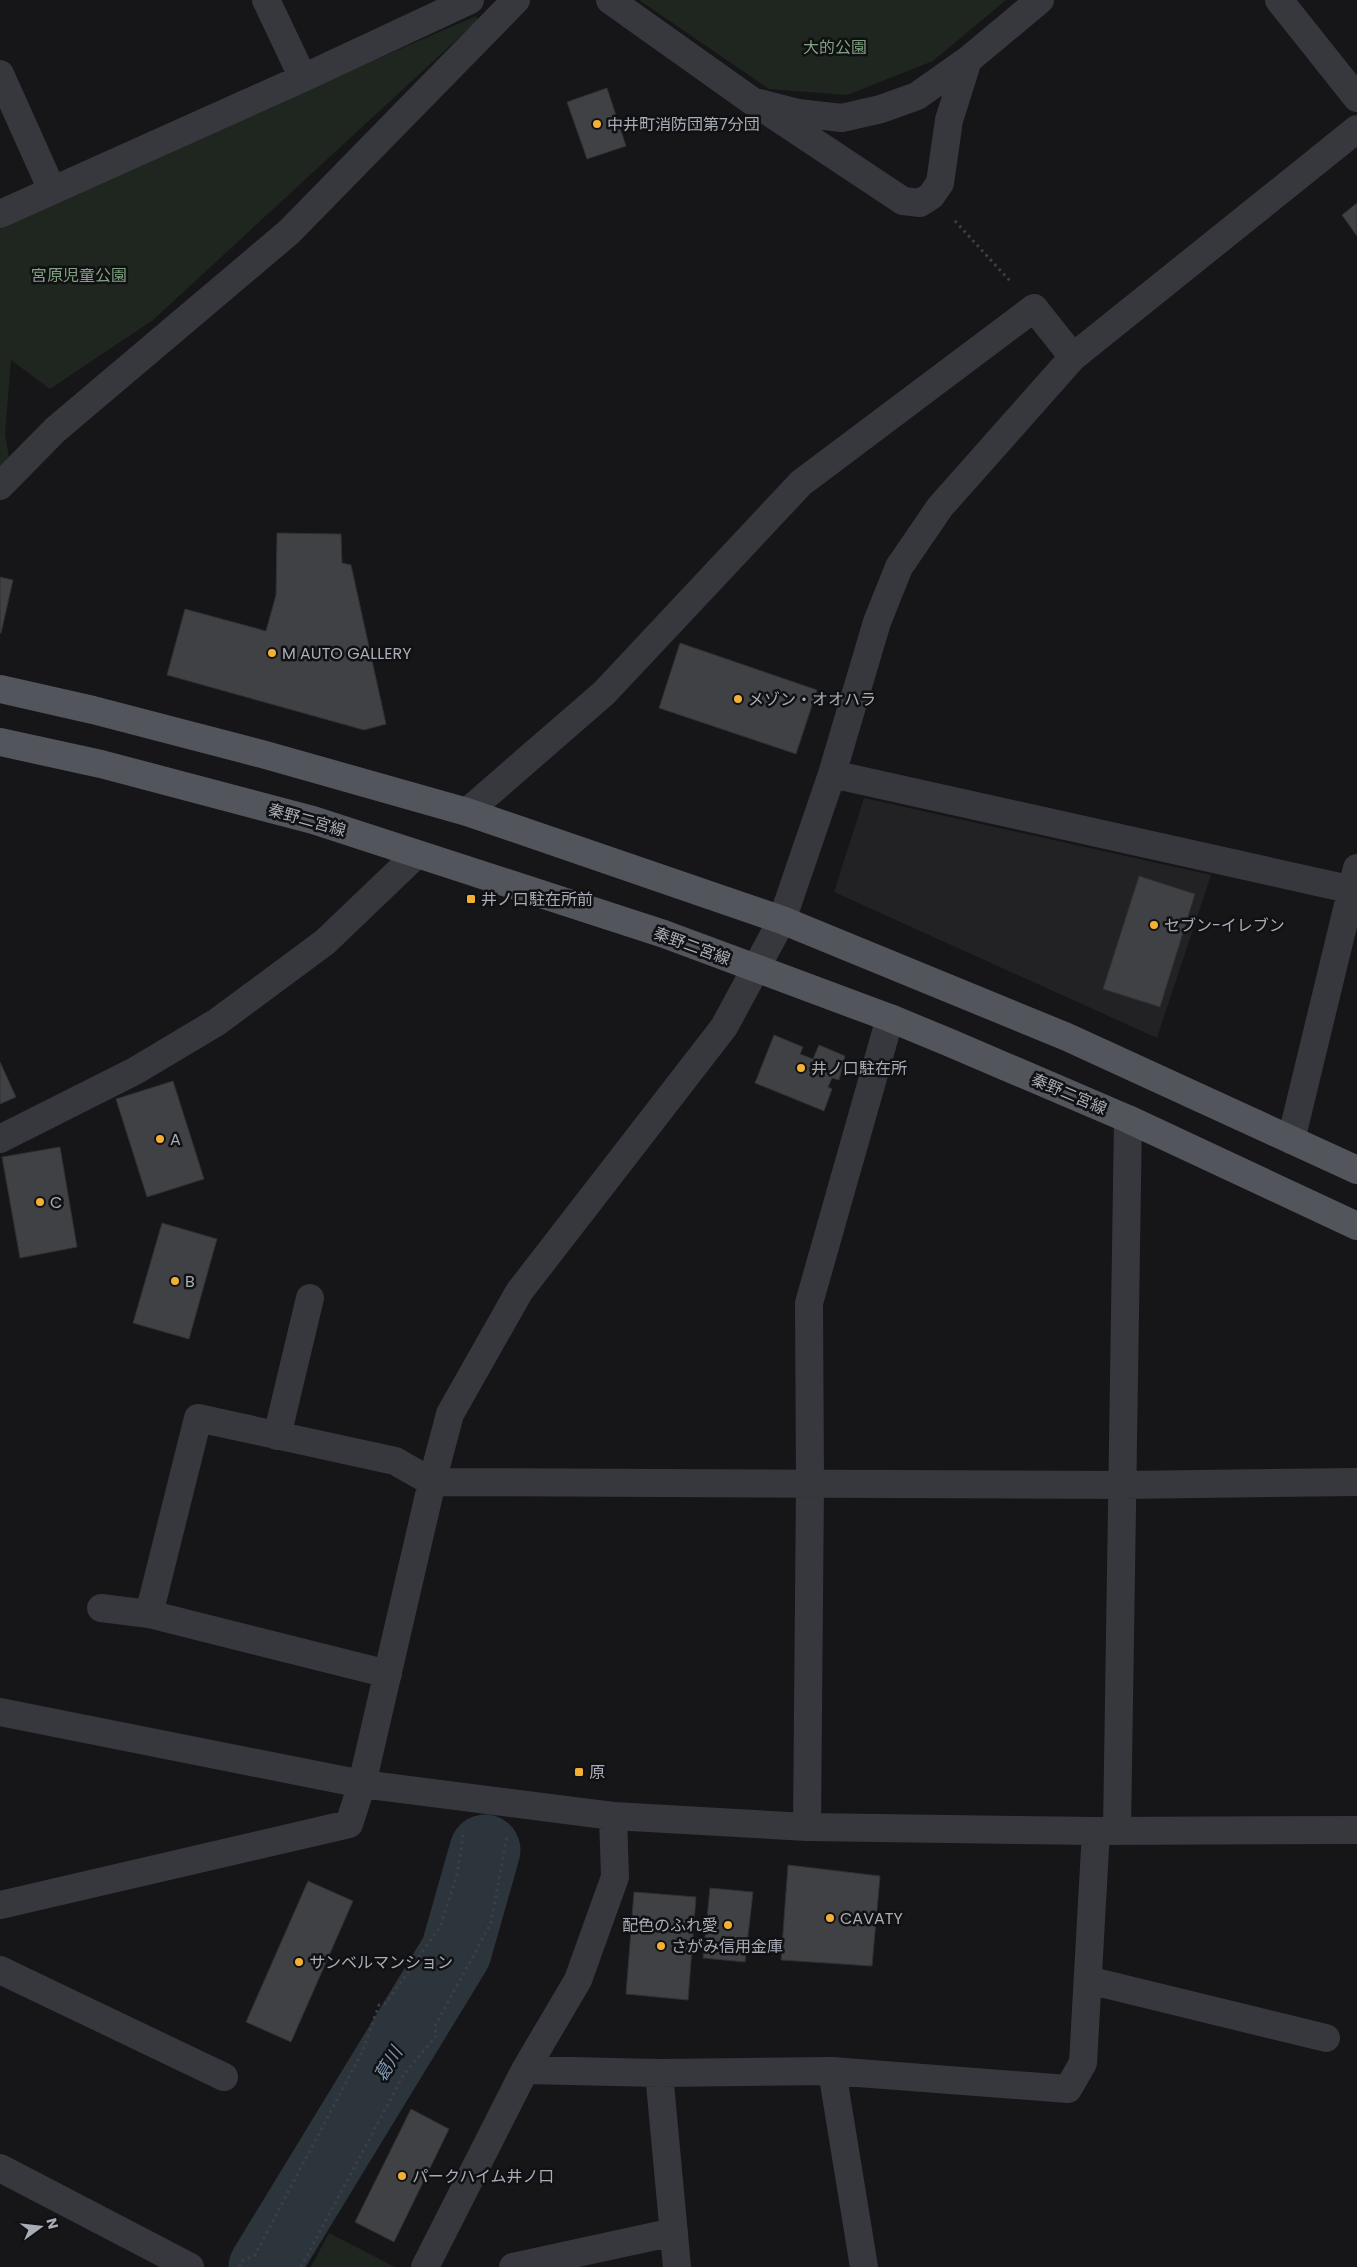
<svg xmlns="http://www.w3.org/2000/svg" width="1357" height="2267" viewBox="0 0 1357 2267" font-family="Poppins,'Noto Sans JP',sans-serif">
<rect width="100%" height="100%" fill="#161618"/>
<!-- built -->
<path fill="#222225" d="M864,798L1211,875L1157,1038L834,892Z"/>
<!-- green -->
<path fill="#1e261f" d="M639,0H1006L933,61L847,95L769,89Z
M476,16L478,20L153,320L50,389L11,360L5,435L15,490L0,498V223Z
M329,2233L395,2267H311Z"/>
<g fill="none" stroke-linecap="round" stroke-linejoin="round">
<!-- river -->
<path stroke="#2c353c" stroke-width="71" d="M264,2267L456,1952L485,1850"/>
</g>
<!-- building -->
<path fill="#404145" stroke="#303034" d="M607,88L626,146L587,159L567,102Z
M1357,203V236L1342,215Z
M277,533L341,534L342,563L351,565L386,724L364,730L167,675L185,609L266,631L276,595Z
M0,577L13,580L1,633H0Z
M680,643L817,690L796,754L659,708Z
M1139,876L1195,894L1160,1007L1103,989Z
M774,1035L803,1047L800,1054L813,1059L819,1045L845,1056L839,1080L832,1078L828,1087L832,1089L824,1111L755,1083Z
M0,1062L16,1097L0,1104Z
M173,1081L204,1179L147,1197L116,1099Z
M60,1147L77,1247L20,1258L2,1157Z
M162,1223L217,1239L189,1339L133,1323Z
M788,1865L880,1876L872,1966L781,1960Z
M308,1881L353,1901L291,2042L246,2022Z
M710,1888L753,1892L745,1962L703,1958Z
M634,1892L696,1897L688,2000L626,1994Z
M411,2109L449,2129L394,2242L355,2222Z"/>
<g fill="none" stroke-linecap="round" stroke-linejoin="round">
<!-- path -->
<path stroke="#3d3f44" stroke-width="3" stroke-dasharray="2.5 4" stroke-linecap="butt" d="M955,221L1010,281
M239,2267L242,2261L255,2255L363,2050L379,2005L386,2003L440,1927L457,1875L464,1830
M301,2267L404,2074L437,2035L434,2028L491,1923L507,1836"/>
<!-- minor -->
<path stroke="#37383d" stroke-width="28" d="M266,0L303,78
M610,0L752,101L798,113L842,118L881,109L917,96L968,60L1040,0
M1279,0L1357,98
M0,74L52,190
M769,112L903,201L920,203L931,196L940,183L949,120L968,60
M0,214L303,78L470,0
M0,486L55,430L289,232L516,0
M832,774L1353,890
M467,812L604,693L801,483L1034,308L1073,357
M0,1139L135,1071L217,1022L325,942L417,854
M1291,1140L1357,868
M277,1436L310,1298
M101,1608L149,1614
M388,1674L149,1614L198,1418L395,1461L432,1482L1122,1485L1357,1482
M0,1712L362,1784L613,1816L807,1827L1096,1831L1357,1830
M807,1827L810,1484L809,1303L890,1018
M1117,1830L1128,1119
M0,1905L349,1824L362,1784L432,1482L450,1414L519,1292L724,1027L782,920L832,774L877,622L899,567L940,507L1073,357L1357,129
M0,1970L224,2077
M1088,1980L1326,2038
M525,2070L659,2073L832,2071L1068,2089L1083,2063L1096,1831
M832,2071L864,2267
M659,2073L677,2267
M0,2168L190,2267
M425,2267L525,2070L578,1980L615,1877L613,1816
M513,2267L674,2232"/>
<!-- major -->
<path stroke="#53555c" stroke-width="28" d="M0,689L93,710L262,754L467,812L782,920L1067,1037L1357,1170
M0,742L101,764L313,820L664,934L890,1018L948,1042L1128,1119L1357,1226"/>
</g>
<!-- markers -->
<g fill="#f2b134" stroke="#111113" stroke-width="2">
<circle cx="597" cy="124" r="5"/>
<circle cx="272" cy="653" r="5"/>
<circle cx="738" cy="699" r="5"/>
<rect x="466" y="894" width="10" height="10" rx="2.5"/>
<circle cx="1154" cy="925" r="5"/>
<circle cx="801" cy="1068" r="5"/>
<circle cx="160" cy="1139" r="5"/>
<circle cx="40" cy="1202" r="5"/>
<circle cx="175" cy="1281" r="5"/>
<rect x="574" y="1767" width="10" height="10" rx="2.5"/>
<circle cx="830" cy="1918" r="5"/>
<circle cx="728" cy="1925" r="5"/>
<circle cx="661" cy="1946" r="5"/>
<circle cx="299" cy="1962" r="5"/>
<circle cx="402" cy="2176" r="5"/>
</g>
<g text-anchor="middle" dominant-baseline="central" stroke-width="5" stroke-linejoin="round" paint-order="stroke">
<!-- park labels -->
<g font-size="16" fill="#7fa381" stroke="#111113">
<text x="835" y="47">大的公園</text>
<text x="79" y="275">宮原児童公園</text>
</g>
<!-- poi labels -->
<g font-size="16" fill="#a8adb8" stroke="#111113" text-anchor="start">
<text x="607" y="124">中井町消防団第7分団</text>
<text x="282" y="653">M AUTO GALLERY</text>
<text x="748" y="699">メゾン・オオハラ</text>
<text x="481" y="899">井ノ口駐在所前</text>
<text x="1164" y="925">セブン-イレブン</text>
<text x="811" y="1068">井ノ口駐在所</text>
<text x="170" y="1139">A</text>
<text x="50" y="1202">C</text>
<text x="185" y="1281">B</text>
<text x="589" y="1772">原</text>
<text x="840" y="1918">CAVATY</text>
<text x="718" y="1925" text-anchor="end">配色のふれ愛</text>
<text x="671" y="1946">さがみ信用金庫</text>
<text x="309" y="1962">サンベルマンション</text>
<text x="412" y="2176">パークハイム井ノ口</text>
</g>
<!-- street labels -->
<g font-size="16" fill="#a8adb8" stroke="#111113">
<text transform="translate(307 820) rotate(16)">秦野二宮線</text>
<text transform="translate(692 946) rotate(20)">秦野二宮線</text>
<text transform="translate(1069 1094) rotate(23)">秦野二宮線</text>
</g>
<!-- water labels -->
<g font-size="18" font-style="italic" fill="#7f9bb3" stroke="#111113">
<text transform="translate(388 2064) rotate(-59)">葛川</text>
</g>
</g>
<!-- north arrow -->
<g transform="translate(40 2227) rotate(75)" stroke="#111113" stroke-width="4" paint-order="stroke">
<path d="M0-4L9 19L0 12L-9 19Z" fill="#a8adb8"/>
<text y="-8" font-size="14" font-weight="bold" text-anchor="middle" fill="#a8adb8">N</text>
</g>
</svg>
